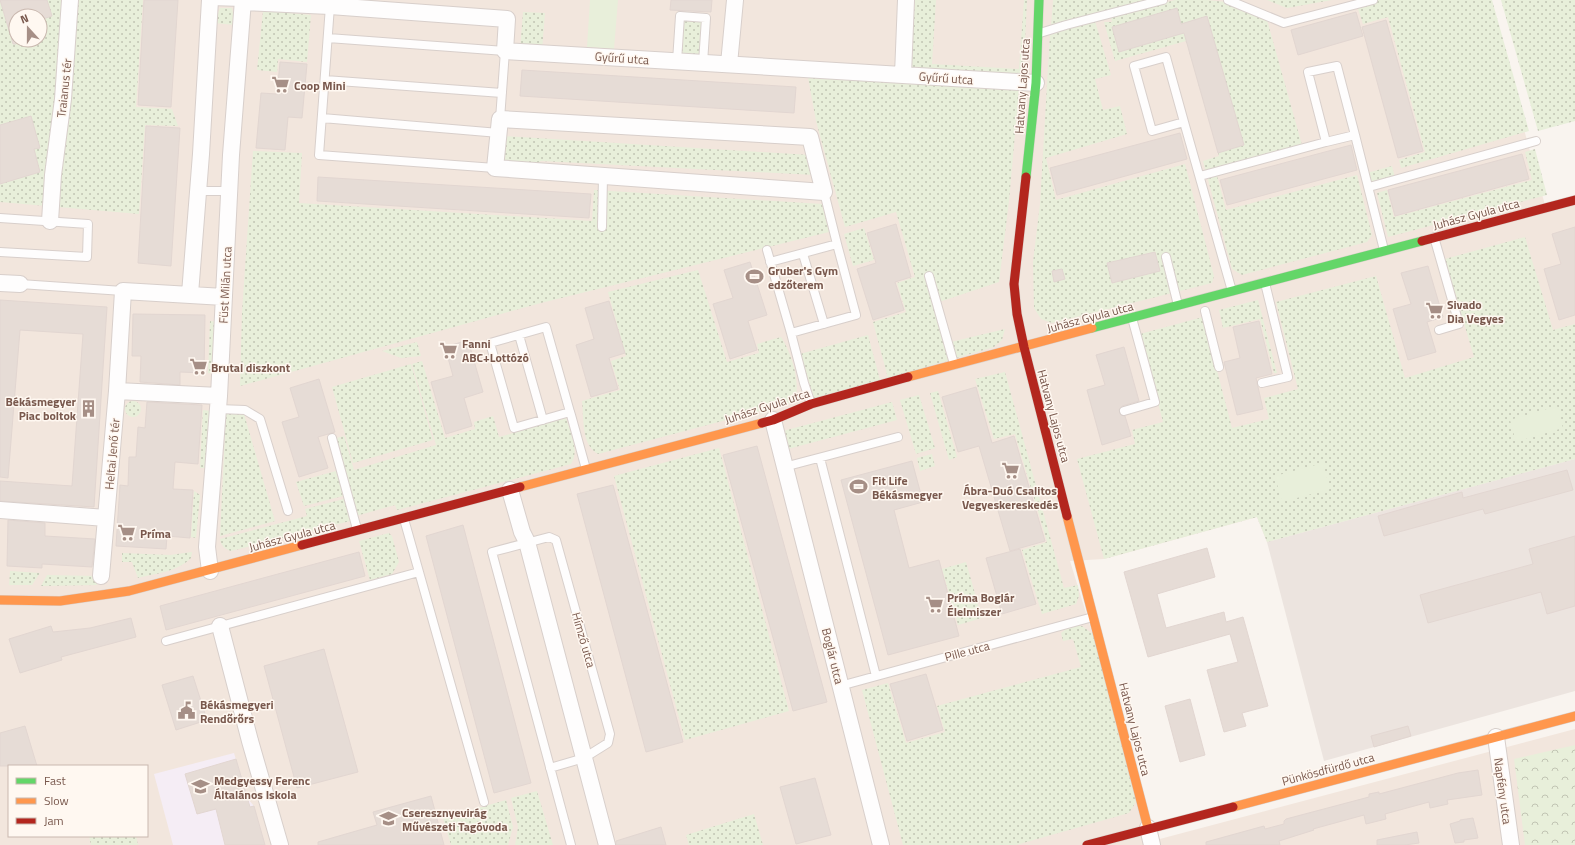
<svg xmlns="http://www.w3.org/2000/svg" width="1575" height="845" viewBox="0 0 1575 845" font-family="'Titillium Web',sans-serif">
<defs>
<pattern id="green-dots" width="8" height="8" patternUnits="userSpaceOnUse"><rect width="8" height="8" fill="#e8efda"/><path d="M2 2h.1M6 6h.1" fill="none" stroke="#c1c4b3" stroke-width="1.8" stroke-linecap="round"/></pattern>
<pattern id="forest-crowns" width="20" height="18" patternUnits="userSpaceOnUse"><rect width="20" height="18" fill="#e8efda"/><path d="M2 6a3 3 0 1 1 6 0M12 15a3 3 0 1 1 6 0" fill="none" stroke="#c1c4b3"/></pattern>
</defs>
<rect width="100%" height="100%" fill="#f9f4ef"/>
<!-- residential -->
<path fill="#f2e6dd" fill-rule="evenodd" d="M0,0H1488L1545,205L1575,197V459L1267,542L1257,517L1104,559L1070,561L1156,840L1575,729V845H0ZM16,16H40V40H16ZM9,766H147V836H9Z"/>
<!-- industrial -->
<path fill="#ece4df" d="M1575,459V691L1324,761L1267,542Z"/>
<!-- education -->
<path fill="#f5edf5" d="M234,753L248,799L254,806L265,845H173L154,774Z"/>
<!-- green -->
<path fill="url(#green-dots)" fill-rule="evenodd" d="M0,0H143L136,107L172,109L178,126L145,125L139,214L0,202ZM16,16H40V40H16Z
M915,0H936L932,64L1019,69L1024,0H1027L1023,82L910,73Z
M1053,0H1152L1051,26Z
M1175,0H1207L1226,2L1267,20L1302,145L1215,168L1226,210L1357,175L1372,235L1367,242L1242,275L1232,269L1203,161L1219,156L1186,41L1115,61L1104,22H1112L1111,17Z
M1267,0H1332L1287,8Z
M1355,0H1492L1529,131L1401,168L1399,160L1425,152L1388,17L1363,24Z
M1501,0H1575V121L1538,131Z
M220,8H232L235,25L214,23Z
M263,11L311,15L307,62L278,59L277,72L257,70Z
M523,12L545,13L542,51L520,50Z
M682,21L703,22L701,61L679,60Z
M1095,21L1111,75L1095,79L1103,110L1120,106L1127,134L1046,158L1056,200L1185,164L1214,276L1212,283L1052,323L1041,319L1034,308L1033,262L1040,204L1050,33Z
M808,77L1019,89L1009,201L999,282L939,302L951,342L1005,329L1002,340L994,347L888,378L873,322L906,312L897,283L915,277L896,212L845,227L816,121Z
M502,136L810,155L815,175L541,161L529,168L504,166Z
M1535,149L1547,195L1388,237L1377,193L1387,190L1394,217L1532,180L1525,152Z
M253,151L302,153L299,203L592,221L594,190L822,204L829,232L541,303L240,386L242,312Z
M1392,166L1395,178L1370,185L1367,173Z
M864,228L874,260L853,266L844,234Z
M1525,237L1553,330L1575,324V459L1267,542L1257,517L1104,559L1077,459L1135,444L1132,430L1163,422L1140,334L1203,317L1232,428L1269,419L1264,398L1298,389L1276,302L1376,276L1405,378L1474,357L1445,259Z
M698,270L727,362L759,353L757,344L781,337C791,352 802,384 794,402L598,454C581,445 584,418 582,401L620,390L611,361L626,356L608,292Z
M1258,300L1277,373H1274L1260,319L1223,328L1219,310Z
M210,321L217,322L215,374L208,373Z
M868,335L880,380L814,398L800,354Z
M417,342L421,356L401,358L382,351Z
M422,361L445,438L475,429L474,422L493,416L499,437L566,418C570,432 580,450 571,464L397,510L395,505L356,516L333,439L344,436L354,470L436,445L412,364Z
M411,364L433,440L353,463L332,387Z
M1005,372L1064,588L1078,585L1079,596L1076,604L1042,614L1022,550L1047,542L1015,434L994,439L975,379Z
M938,391L957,457L949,460L930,393Z
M919,395L935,448L916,454L900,400Z
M125 409a8 8 0 1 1 16 0a8 8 0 1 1-16 0Z
M892,402L897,420L788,449L783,431Z
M203,410L211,411L208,468H200Z
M226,413L244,414L275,521L220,536Z
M719,448L789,711L685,740L614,476Z
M932,454L935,466L920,471L917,458Z
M336,471L343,496L304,506L296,482Z
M194,491L200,495L196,538L191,537Z
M344,499L350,521L231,551C225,549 221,546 220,539L307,516L305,509Z
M389,533L392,536L399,562L392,574L370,580L359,541Z
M192,552L191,558C177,572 157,573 138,578L132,562H122V553L170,555Z
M966,562L982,618L958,625L942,569Z
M10,571L40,573L32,585H9Z
M47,575L96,576L97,585L41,586Z
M1070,626H1082L1093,634L1136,802L1129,813L1016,845H903L862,690L888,683L906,743L945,732L937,706L1081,667L1073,639L1063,641L1061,633Z
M537,791L553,845H515L518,827L511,798Z
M506,800L513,827L508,845H451L443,818Z
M754,814L763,845H689L686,835Z
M89,836H136L138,845H91Z"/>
<!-- forest -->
<path fill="url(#forest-crowns)" d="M1575,745V845H1525L1514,759Z"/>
<!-- pitch -->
<path fill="#e8efda" d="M590,0H618L614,49L587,47Z
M1557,406L1563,428L1516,442L1510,420Z
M1323,463L1330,489L1282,502L1275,476Z"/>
<!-- building -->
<path fill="#e6dcd6" stroke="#e2d6d1" d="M0,0H47L52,16L40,20V16H16V44H13Z
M144,0H178L171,107L138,105Z
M671,0H712L711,12L670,10Z
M1177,8L1181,24L1207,16L1244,145L1218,153L1184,33L1119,52L1112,27Z
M1356,12L1363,36L1298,55L1291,30Z
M1386,20L1423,151L1398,158L1362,27Z
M280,62L307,64L302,118L288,117L285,150L256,148L261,93L277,94Z
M522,70L796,87L794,113L520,96Z
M31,116L40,148L34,149L40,172L0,184V125Z
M146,126L180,128L171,266L138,263Z
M1180,133L1187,159L1057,195L1050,168Z
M1351,145L1357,170L1227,205L1220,180Z
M1522,154L1529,179L1395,216L1388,190Z
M318,177L591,194L589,218L317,201Z
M896,224L911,277L895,282L904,310L873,320L857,269L876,263L867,233Z
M1575,227V315L1559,320L1544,269L1561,264L1552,234Z
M1155,252L1160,271L1112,283L1107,263Z
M750,262L767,315L748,321L757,350L730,359L713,304L733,298L724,270Z
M1428,266L1443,317L1427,322L1436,352L1408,360L1393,309L1411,304L1401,273Z
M1062,269L1065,279L1054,282L1052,271Z
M0,300L107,307L94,507L0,501V481L72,486L83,334L20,330L8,478L0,477Z
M609,301L625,353L609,358L618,389L591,397L576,345L594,339L585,308Z
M133,314L205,315L204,373L180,372V385L140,382L141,356H132Z
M1259,321L1272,374L1256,378L1263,409L1237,415L1224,362L1240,358L1233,327Z
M468,340L483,392L464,398L472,426L446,434L431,382L453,376L445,347Z
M1124,347L1139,401L1122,406L1119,410L1121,415L1125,416L1131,436L1102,445L1087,390L1105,385L1096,355Z
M319,379L335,432L318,437L328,468L299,477L282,422L299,417L290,388Z
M976,387L992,443L1014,436L1045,541L1010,551L979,446L958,452L942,397Z
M147,402L202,405L198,464L175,462L173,489L193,490L190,538L167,536L166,549L116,546L120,485L128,486L129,457H136L138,427L145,428Z
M757,446L827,702L793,711L723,455Z
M912,461L923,502L894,510L909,568L939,560L959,636L888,655L841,480Z
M1567,470L1573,490L1485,514L1483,509L1384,536L1378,516L1462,492L1463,498Z
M613,485L683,742L646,752L577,494Z
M8,520L45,523V536L95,539L92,567L42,564V568L7,566Z
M463,525L531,783L494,793L426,536Z
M1575,536V606L1547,614L1541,592L1428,623L1420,595L1533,564L1529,549Z
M1207,548L1215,577L1157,594L1166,628L1224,612L1226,622L1243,617L1268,706L1242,713L1246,726L1224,732L1207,670L1238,662L1230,634L1148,657L1124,572Z
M1020,549L1036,604L1002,614L986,558Z
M359,552L365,576L166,630L160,606Z
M131,618L136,637L61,657L62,660L20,673L9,639L51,626L53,632L90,628Z
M324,649L358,772L297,788L264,666Z
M926,674L943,730L907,741L890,684Z
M193,676L207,720L176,730L162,685Z
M1190,699L1205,755L1180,762L1165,706Z
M25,726L37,766H0V733Z
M1408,726L1411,736L1374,747L1371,736Z
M236,759L250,807L254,806L265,845H225L216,809L197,814L185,774Z
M1478,770L1482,795L1447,800L1448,804L1430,808L1429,802L1385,814L1386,819L1366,824L1364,815L1313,829L1314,830L1279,841L1280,845H1206V842L1264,826L1265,829L1284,824V821L1286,819L1369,797V794L1379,792V794L1458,773Z
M815,778L831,835L796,844L780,787Z
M431,796L444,845H318V842L377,825L373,812Z
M1473,818L1478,838L1464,840V842L1455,843L1450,824L1460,821V820Z
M661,827L666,845H616V841Z
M1417,832L1419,843L1405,845H1377V840Z"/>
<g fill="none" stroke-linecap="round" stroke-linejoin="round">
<defs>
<path id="lane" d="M1228,0L1284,23L1373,0
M210,1L243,2
M330,6L319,155L495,168
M1040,33L1066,25L1163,0
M328,38L505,51L500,119
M677,61L680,16L706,18L703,63
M325,80L502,93
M322,118L499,133
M1184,122L1166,57L1134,66L1152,131L1184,122L1232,291
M1355,135L1337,66L1308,72L1326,142L1355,135L1384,250
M1200,176L1326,142
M1369,187L1536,141
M198,191H230
M824,192L837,244
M0,218L88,224L87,257L0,252
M602,227L603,177
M1434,237L1459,324L1439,330
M767,250L791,333L804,383L811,404
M803,254L824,324
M1166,257L1178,305
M770,262L837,244L856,315L791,333
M929,276L954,364
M20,284L123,291
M1205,311L1219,367
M519,335L543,420
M1262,383L1288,377L1265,283
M218,409L245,410L260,419L288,511
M1124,411L1155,402L1132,318
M570,412L514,428L490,343L546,327L570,412L571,415L586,469
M332,438L357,529
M820,458L876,676
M784,467L898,437
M419,572L484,802
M166,641L419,572L404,519
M840,686L1093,617
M550,768L584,758L608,743L610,734L556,540L549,537L492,552L571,845"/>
<path id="street" d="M243,2L330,6L507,19L505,51L1036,83
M729,64L735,0
M903,75L906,0
M500,119L810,137L824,192L495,168Z
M50,221L53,175L63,99L70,0
M0,283L20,284
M190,294L201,154L210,0
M117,391L219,396
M773,420L881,845
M510,490L522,532L527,542L607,845
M0,510L106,518
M210,571L207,547L219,396L231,155L243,0
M101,576L117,391L123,291L224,297
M220,626L250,741L280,845
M1496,737L1511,845
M1148,828L1152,845"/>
<path id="fast" d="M1026,177L1036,83L1039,0
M1092,328L1422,241"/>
<path id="slow" d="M908,377L1092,328
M520,487L762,423
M1067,516L1148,828
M0,600L60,601L129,591L302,545
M1233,807L1575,716"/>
<path id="jam" d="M1026,177L1014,284L1017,314L1024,347L1067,516
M1422,241L1575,200
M762,423L773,420L811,404L908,377
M302,545L520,487
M1087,845L1233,807"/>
</defs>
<!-- lane casing -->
<use href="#lane" stroke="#d8cfcb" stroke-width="10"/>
<!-- street casing -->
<use href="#street" stroke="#d8cfcb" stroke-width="18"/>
<!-- fast casing -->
<use href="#fast" stroke="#d9cfca" stroke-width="10"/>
<!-- slow casing -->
<use href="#slow" stroke="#d9cfca" stroke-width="10"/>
<!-- jam casing -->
<use href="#jam" stroke="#d9cfca" stroke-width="10"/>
<!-- lane -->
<use href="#lane" stroke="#fefdfd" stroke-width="8"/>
<!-- street -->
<use href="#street" stroke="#fefdfd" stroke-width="16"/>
<!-- fast -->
<use href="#fast" stroke="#63d668" stroke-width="9"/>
<!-- slow -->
<use href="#slow" stroke="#ff974d" stroke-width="9"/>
<!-- jam -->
<use href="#jam" stroke="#b3261e" stroke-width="9"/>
</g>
<!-- icons -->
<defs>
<symbol id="supermarket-bare" viewBox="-9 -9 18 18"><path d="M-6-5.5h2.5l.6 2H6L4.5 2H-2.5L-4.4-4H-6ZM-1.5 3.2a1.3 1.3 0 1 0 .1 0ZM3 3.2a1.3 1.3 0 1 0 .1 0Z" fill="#a68f86" stroke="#fff8f1" stroke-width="2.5" paint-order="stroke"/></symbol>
<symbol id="stadium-bare" viewBox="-9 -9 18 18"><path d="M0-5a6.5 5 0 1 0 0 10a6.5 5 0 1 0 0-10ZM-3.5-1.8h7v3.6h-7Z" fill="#a68f86" stroke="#fff8f1" stroke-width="2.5" paint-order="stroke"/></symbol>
<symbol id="building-bare" viewBox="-9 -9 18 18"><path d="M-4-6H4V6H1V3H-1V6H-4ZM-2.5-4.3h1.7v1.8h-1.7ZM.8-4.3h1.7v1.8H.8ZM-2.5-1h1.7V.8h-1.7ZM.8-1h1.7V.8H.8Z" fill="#a68f86" stroke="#fff8f1" stroke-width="2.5" paint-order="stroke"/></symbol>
<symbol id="civic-bare" viewBox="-9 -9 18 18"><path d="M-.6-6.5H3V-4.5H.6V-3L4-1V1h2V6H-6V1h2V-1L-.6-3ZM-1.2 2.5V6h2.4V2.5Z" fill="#a68f86" stroke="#fff8f1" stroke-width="2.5" paint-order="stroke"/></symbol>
<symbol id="school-bare" viewBox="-9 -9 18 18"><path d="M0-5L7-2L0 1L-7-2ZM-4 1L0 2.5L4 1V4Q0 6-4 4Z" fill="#a68f86" stroke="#fff8f1" stroke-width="2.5" paint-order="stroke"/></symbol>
</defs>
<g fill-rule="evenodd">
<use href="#supermarket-bare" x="268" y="72" width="25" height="25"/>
<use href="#stadium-bare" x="742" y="264" width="25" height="25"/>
<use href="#supermarket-bare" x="1422" y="298" width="25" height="25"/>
<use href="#supermarket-bare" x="436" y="338" width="25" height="25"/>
<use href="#supermarket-bare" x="186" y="354" width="25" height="25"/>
<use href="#building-bare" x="76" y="396" width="25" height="25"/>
<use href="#supermarket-bare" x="998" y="458" width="25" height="25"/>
<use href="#stadium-bare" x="846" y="474" width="25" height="25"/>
<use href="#supermarket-bare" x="114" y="520" width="25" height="25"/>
<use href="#supermarket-bare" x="922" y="592" width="25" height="25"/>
<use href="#civic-bare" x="174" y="698" width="25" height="25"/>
<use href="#school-bare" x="188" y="774" width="25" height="25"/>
<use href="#school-bare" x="376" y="806" width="25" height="25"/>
</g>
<g text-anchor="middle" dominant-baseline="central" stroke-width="3" stroke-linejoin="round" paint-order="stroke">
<!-- street labels -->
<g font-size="12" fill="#79584d" stroke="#fff8f1">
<text transform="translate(622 58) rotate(4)">Gyűrű utca</text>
<text transform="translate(946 78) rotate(4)">Gyűrű utca</text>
<text transform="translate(1022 86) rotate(-86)">Hatvany Lajos utca</text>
<text transform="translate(64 88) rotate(-84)">Traianus tér</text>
<text transform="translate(1476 214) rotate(-15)">Juhász Gyula utca</text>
<text transform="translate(225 285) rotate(-87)">Füst Milán utca</text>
<text transform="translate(1090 317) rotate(-15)">Juhász Gyula utca</text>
<text transform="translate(767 406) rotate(-18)">Juhász Gyula utca</text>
<text transform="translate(1054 416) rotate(75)">Hatvany Lajos utca</text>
<text transform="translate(112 454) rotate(-85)">Heltai Jenő tér</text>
<text transform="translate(292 536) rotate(-15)">Juhász Gyula utca</text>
<text transform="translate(584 640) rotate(74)">Hímző utca</text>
<text transform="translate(967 651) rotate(-15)">Pille utca</text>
<text transform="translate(833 656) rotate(76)">Boglár utca</text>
<text transform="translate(1135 729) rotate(76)">Hatvany Lajos utca</text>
<text transform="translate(1328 769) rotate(-15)">Pünkösdfürdő utca</text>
<text transform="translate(1503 791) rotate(82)">Napfény utca</text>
</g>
<!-- poi labels -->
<g font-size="12" font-weight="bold" fill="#79584d" stroke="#fff8f1" text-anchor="start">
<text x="294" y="85">Coop Mini</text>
<text x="768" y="270">Gruber's Gym<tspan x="768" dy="14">edzőterem</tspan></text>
<text x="1447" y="304">Sivado<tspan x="1447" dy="14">Dia Vegyes</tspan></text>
<text x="462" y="343">Fanni<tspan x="462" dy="14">ABC+Lottózó</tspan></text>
<text x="211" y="367">Brutal diszkont</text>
<text x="76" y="401" text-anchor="end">Békásmegyer<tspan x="76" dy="14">Piac boltok</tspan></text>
<text x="872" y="480">Fit Life<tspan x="872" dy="14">Békásmegyer</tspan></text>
<text x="1010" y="490" text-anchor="middle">Ábra-Duó Csalitos<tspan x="1010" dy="14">Vegyeskereskedés</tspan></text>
<text x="140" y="533">Príma</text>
<text x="947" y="597">Príma Boglár<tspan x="947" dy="14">Élelmiszer</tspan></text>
<text x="200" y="704">Békásmegyeri<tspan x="200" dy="14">Rendőrőrs</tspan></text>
<text x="214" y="780">Medgyessy Ferenc<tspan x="214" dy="14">Általános Iskola</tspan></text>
<text x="402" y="812">Cseresznyevirág<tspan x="402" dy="14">Művészeti Tagóvoda</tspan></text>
</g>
</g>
<!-- legend -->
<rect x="8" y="765" width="140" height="72" fill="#fff8f1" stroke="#c9b8af"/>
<rect x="16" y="778" width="20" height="6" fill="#63d668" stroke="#c9b8af"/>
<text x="44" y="785" font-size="12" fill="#79584d">Fast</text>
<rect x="16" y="798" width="20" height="6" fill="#ff974d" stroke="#c9b8af"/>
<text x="44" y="805" font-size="12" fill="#79584d">Slow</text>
<rect x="16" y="818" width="20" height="6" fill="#b3261e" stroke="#c9b8af"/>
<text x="44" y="825" font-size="12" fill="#79584d">Jam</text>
<!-- north arrow -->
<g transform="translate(28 28) rotate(339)"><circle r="19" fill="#fff8f1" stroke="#c9b8af"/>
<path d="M0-3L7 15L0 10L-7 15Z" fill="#a68f86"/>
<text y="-6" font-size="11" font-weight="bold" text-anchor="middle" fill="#79584d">N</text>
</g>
</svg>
